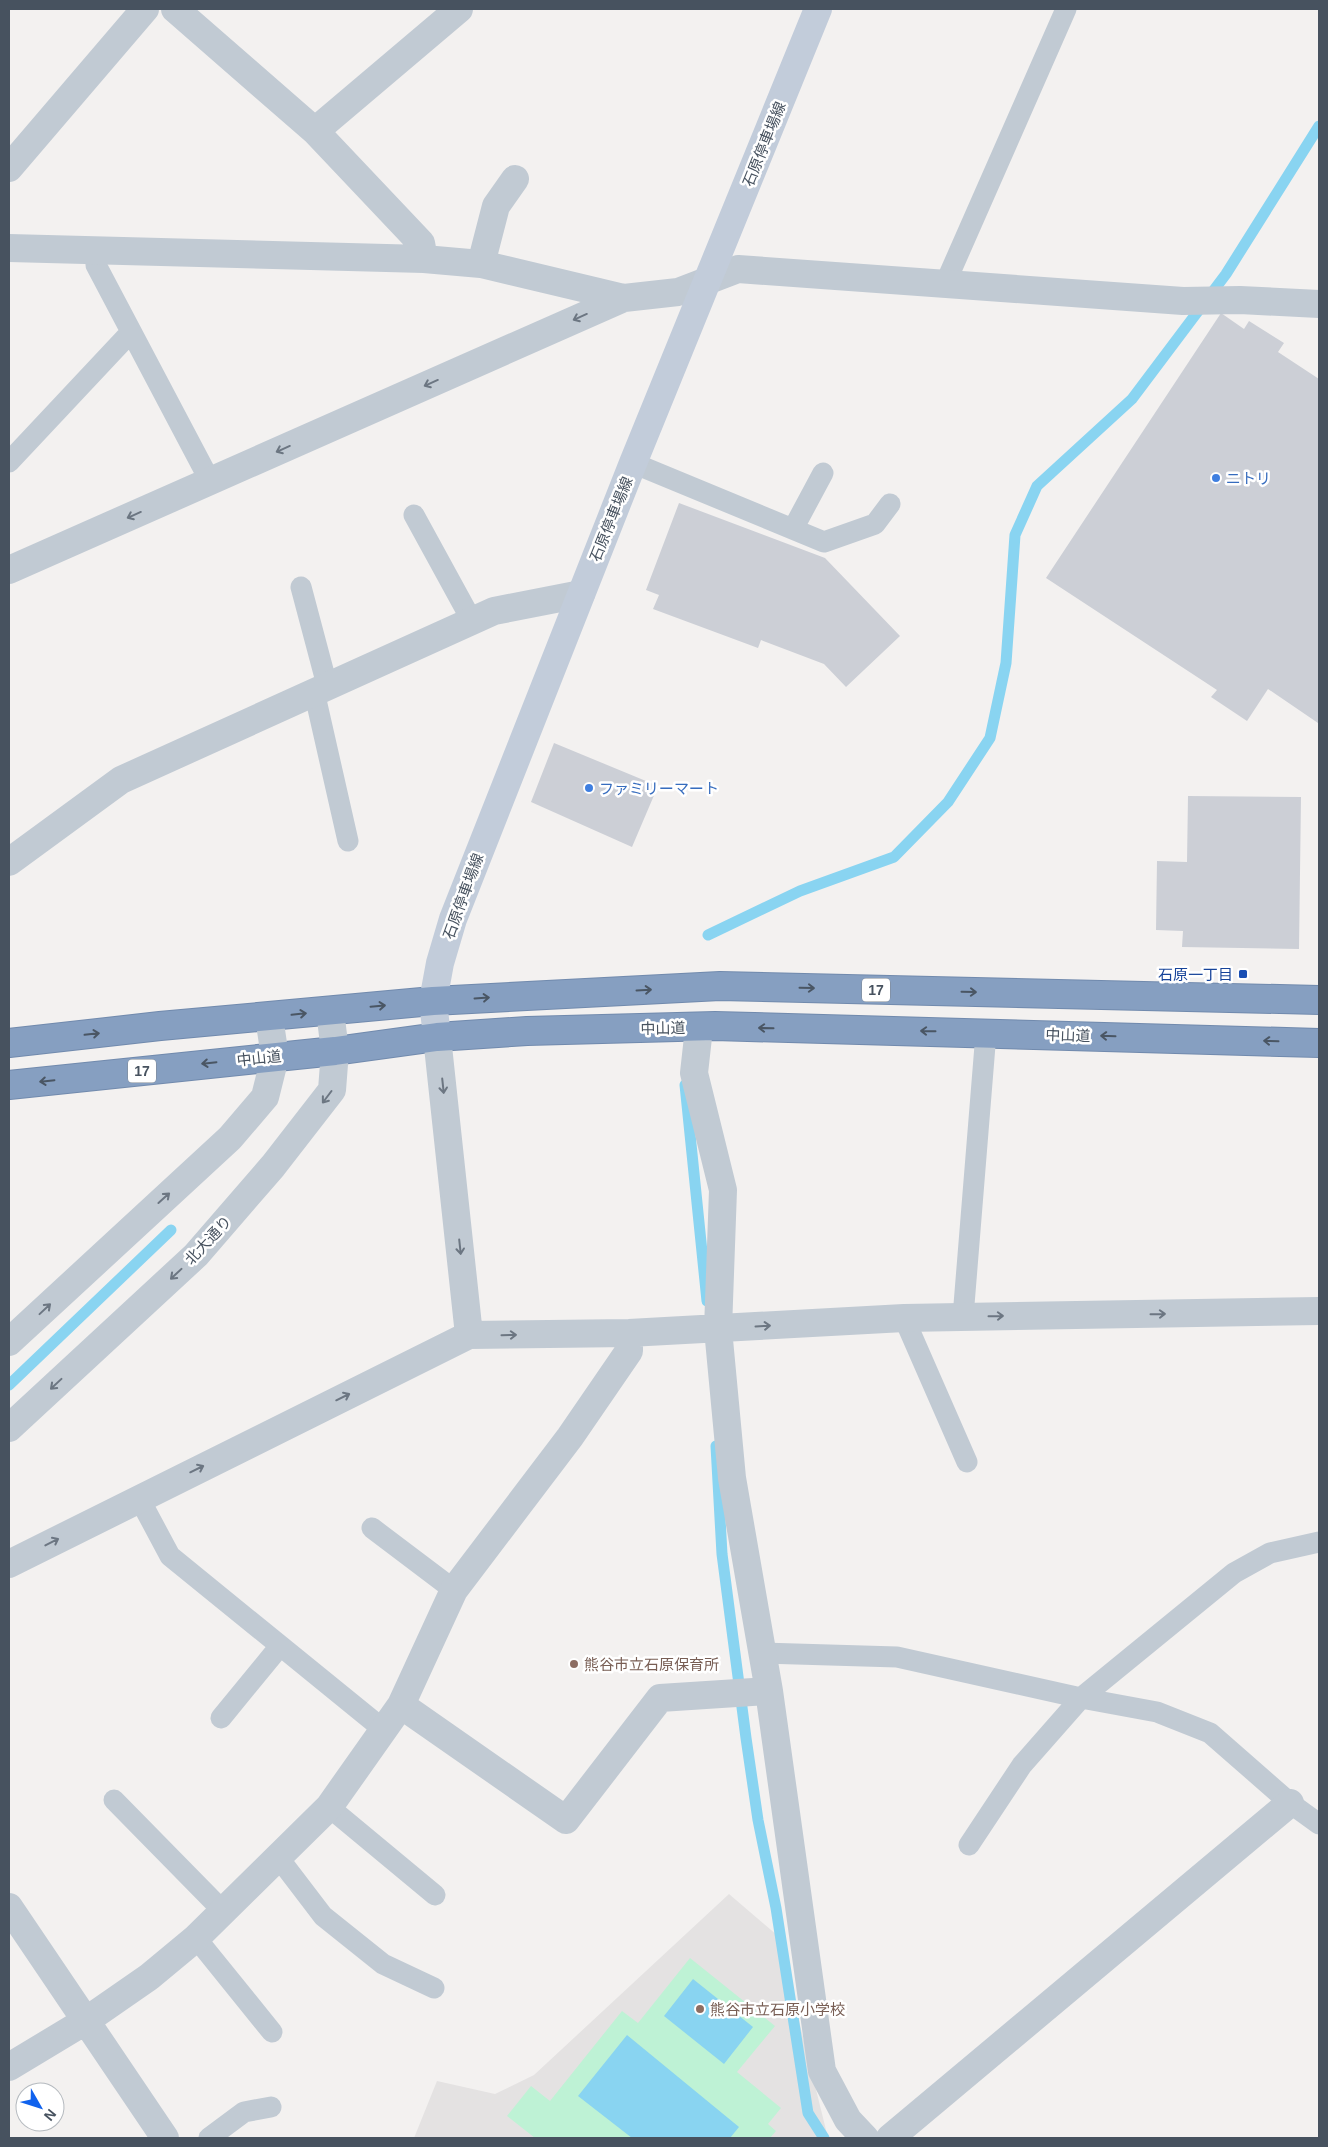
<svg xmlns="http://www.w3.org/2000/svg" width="1328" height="2147" viewBox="0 0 1328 2147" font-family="Helvetica,'Noto Sans JP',sans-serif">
<rect width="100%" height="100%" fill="#f3f1f0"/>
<!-- education -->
<path fill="#e4e2e2" d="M729,1894L778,1936L828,2138H414L437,2081L495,2094L534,2075Z"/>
<!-- green -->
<path fill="#bef2d5" d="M690,1958L775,2026L737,2072L781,2108L768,2124L776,2131L770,2138H535L507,2116L531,2086L550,2101L622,2011L638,2023Z"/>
<!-- water -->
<path fill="#89d4f1" d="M693,1979L753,2027L724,2064L664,2016Z
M627,2035L739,2127L730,2138H632L578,2096Z"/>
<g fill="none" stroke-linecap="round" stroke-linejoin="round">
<!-- stream -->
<path stroke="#89d4f1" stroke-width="11" d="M708,935L800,891L894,857L948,802L990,738L1006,663L1015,535L1037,486L1132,399L1226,274L1319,126
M685,1085L707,1301
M9,1385L171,1230
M716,1446L722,1554L746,1738L758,1820L776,1908L808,2113L824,2138"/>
</g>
<!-- building -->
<path fill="#cccfd6" d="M1221,313L1244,329L1249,321L1284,343L1278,352L1319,379L1318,723L1268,689L1247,721L1211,697L1217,690L1046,578Z
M679,503L825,558L900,636L846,687L824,664L761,640L758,648L653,609L659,595L646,590Z
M554,743L658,786L632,847L531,802Z
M1188,796L1301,797L1299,949L1182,947L1183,931L1156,930L1157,861L1187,862Z"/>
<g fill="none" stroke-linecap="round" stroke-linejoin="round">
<defs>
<path id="highway" d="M9,1043L160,1026L433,1001L720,986L1319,1000
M9,1085L335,1051L437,1037L527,1031L715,1026L1319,1043"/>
</defs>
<!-- highway casing -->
<use href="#highway" stroke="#718aad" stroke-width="30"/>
<!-- lane -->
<path stroke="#c1cad3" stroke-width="21" d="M96,250V265L210,481
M945,284L1066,9
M9,462L131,332
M633,463L824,542L875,524L890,504
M414,515L472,621
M793,529L823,473
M301,587L327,685
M314,691L348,841
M963,1317L986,1033
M904,1318L967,1462
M139,1498L170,1556L384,1730
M372,1528L454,1590
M762,1653L897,1657L1081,1698L1157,1712L1210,1733L1290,1803L1319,1824
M221,1718L280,1646
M114,1800L223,1911
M329,1807L435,1895
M969,1845L1022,1765L1081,1698L1234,1573L1270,1553L1319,1542
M278,1857L323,1916L383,1964L434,1988
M196,1938L272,2032
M209,2138L244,2112L271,2107"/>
<!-- street -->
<path stroke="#c1cad3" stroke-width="28" d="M175,9L315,131L421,243L424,259
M315,131L459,9
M9,168L145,9
M9,248L424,259L481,264L624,298L678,292L738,269L1183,301L1240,300L1319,304
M481,264L496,206L515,179
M9,570L624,298
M9,862L121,780L494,611L581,594
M699,1028L694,1073L723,1190L718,1329L732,1478L769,1691L822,2071L848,2120L865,2138
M437,1037L469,1335
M9,1342L230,1138L265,1097L275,1057L269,1017
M9,1428L196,1255L273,1166L332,1090L335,1051L330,1011
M9,1564L469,1335L629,1333L904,1318L1319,1311
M401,1705L566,1820L660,1698L769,1691
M9,1907L165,2138
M9,2067L87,2020L149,1977L196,1938L329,1807L401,1705L454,1590L570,1437L629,1351V1333
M890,2138L1290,1803"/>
<!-- secondary -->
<path stroke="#c2ccda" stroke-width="28" d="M437,1037L433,1001L440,963L453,919L633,463L818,9"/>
<!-- highway -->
<use href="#highway" stroke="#869fc1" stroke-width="28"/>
</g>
<!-- one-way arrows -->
<defs><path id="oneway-shaft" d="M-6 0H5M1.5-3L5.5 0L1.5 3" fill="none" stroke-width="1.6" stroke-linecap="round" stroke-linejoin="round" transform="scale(1.25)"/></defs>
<g stroke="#6c7682">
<use href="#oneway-shaft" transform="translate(580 317) rotate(156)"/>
<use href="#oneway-shaft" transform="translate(431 383) rotate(156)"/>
<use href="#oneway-shaft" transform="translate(283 449) rotate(156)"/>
<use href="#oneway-shaft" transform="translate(134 515) rotate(156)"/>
<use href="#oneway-shaft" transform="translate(443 1086) rotate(84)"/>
<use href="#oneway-shaft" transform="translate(327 1097) rotate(127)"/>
<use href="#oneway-shaft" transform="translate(164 1198) rotate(-42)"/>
<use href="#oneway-shaft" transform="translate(460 1247) rotate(84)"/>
<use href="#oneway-shaft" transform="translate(176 1274) rotate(137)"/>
<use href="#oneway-shaft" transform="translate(45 1309) rotate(-43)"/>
<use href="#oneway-shaft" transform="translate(1158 1314) rotate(-1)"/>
<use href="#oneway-shaft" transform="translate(996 1316) rotate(-1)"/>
<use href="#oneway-shaft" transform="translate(763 1326) rotate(-3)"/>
<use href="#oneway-shaft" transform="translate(509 1335) rotate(-1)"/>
<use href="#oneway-shaft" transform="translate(56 1384) rotate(137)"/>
<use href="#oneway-shaft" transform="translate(343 1397) rotate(-26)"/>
<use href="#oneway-shaft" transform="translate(197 1469) rotate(-26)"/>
<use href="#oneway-shaft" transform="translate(52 1542) rotate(-27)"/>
</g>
<g stroke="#4a5664">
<use href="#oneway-shaft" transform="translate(807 988) rotate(1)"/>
<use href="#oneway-shaft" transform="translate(644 990) rotate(-3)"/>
<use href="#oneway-shaft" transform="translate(969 992) rotate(1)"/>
<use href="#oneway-shaft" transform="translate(482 998) rotate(-4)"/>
<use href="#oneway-shaft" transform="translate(378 1006) rotate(-5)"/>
<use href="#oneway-shaft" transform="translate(299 1014) rotate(-6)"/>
<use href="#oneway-shaft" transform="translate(766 1028) rotate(-179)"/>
<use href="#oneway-shaft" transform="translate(928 1031) rotate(-179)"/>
<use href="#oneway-shaft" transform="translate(92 1034) rotate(-6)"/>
<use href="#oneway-shaft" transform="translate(1108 1036) rotate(-178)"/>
<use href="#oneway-shaft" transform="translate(1271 1041) rotate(-178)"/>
<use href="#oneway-shaft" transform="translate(209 1063) rotate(174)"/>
<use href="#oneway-shaft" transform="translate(47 1081) rotate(174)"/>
</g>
<!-- markers -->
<g fill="#3f7fe0" stroke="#fff" stroke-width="2">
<circle cx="1216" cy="478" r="5"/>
<circle cx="589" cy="788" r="5"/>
</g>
<rect fill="#1a4fb4" stroke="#fff" stroke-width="2" x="1238" y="969" width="10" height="10" rx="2.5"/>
<g fill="#8d6e63" stroke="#fff" stroke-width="2">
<circle cx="574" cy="1664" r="5"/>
<circle cx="700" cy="2009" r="5"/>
</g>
<g text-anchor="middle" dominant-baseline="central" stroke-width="5" stroke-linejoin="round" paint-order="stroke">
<!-- shield labels -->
<g fill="#fff" stroke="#7e868f" stroke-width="1">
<rect x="862" y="978.5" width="28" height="23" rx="4"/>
<rect x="128" y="1059.5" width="28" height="23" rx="4"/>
</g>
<g font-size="14" font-weight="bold" fill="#47525f">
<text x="876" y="990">17</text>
<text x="142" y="1071">17</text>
</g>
<!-- street labels -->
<g font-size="15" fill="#47525f" stroke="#fff">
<text transform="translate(764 144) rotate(-68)">石原停車場線</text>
<text transform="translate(611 519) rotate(-68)">石原停車場線</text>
<text transform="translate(463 896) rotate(-70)">石原停車場線</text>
<text transform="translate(663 1028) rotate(-1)">中山道</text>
<text transform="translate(1068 1035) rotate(2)">中山道</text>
<text transform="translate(259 1058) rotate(-6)">中山道</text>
<text transform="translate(208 1240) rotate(-47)">北大通り</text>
</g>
<!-- shop labels -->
<g font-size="15" fill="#366cbe" stroke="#fff" text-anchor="start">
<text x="1226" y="478">ニトリ</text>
<text x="599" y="788">ファミリーマート</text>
</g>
<!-- transit labels -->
<g font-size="15" fill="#164399" stroke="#fff" text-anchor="end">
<text x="1233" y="974">石原一丁目</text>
</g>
<!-- education labels -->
<g font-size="15" fill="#785e54" stroke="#fff" text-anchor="start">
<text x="584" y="1664">熊谷市立石原保育所</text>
<text x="710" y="2009">熊谷市立石原小学校</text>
</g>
</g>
<!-- border -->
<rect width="1328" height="2147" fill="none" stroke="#47525f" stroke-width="20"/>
<!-- north arrow -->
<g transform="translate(40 2107) rotate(129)"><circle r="24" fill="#ffffff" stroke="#b5babf"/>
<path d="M0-4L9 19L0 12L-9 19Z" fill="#1062ed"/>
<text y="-8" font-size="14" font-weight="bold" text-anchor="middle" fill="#47525f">N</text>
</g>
</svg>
